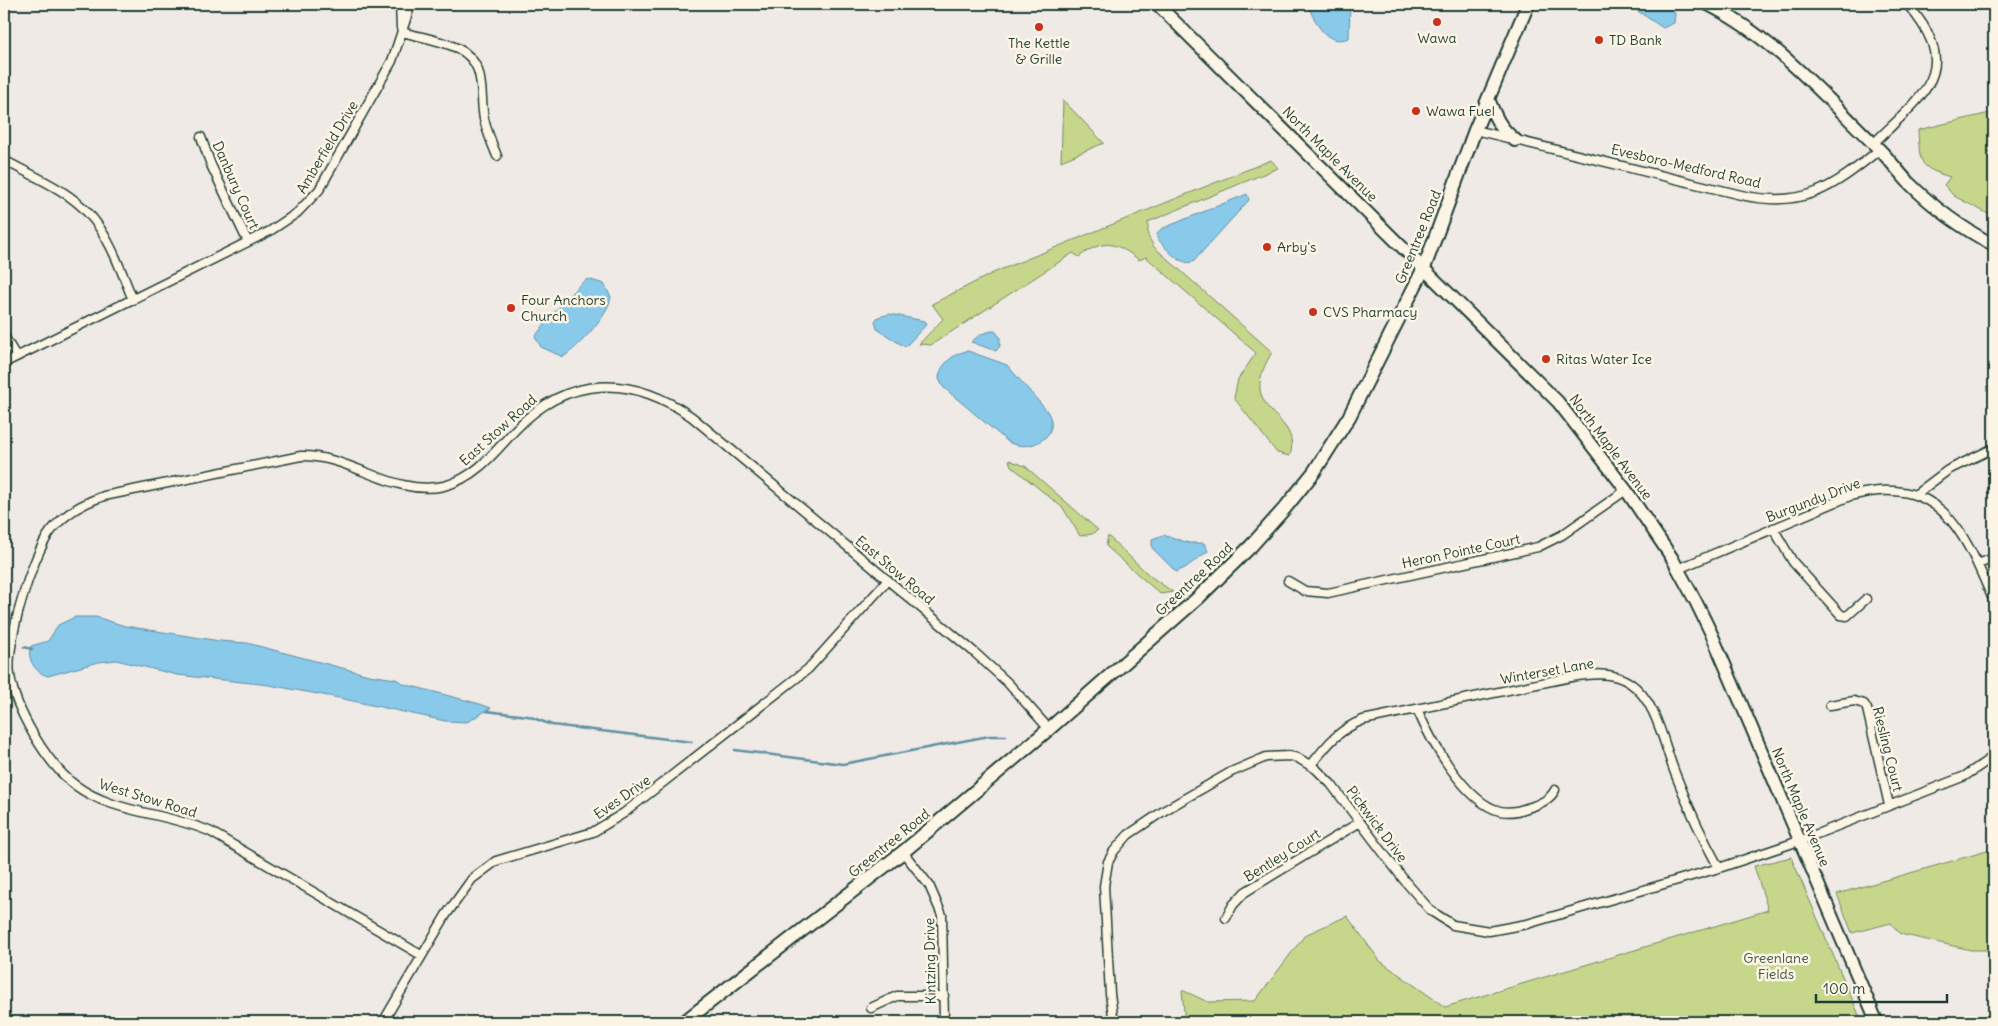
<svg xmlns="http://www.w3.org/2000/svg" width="1998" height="1026" viewBox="0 0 1998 1026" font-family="Delius,sans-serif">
<rect width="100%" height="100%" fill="#f0eae7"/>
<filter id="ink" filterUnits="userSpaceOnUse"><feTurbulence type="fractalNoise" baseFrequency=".02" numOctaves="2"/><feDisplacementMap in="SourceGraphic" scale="10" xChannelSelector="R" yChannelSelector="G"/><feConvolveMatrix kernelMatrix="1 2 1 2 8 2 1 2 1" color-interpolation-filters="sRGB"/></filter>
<g filter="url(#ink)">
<!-- green -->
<path fill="#c6d68b" stroke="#728a60" d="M1063,100L1104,143L1061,161Z
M1994,112V217L1954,196L1944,185L1950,177C1917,167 1920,162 1918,130Z
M1271,160L1278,168L1148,222V236L1154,247L1272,352C1266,363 1259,375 1260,389C1263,417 1300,422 1290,456L1277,453L1234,398L1238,379L1256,353L1146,257L1139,260C1116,242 1104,238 1079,257L1073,253L931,345L919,344L943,319L932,304L995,272Z
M1009,460L1025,466L1098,530L1092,534L1080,536L1063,508L1011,466Z
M1108,536L1150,576L1173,592L1160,594L1106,546Z
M1994,849V950H1971L1900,934L1891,923L1852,933L1837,894Z
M1791,857L1862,1022H1185L1182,990L1208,1002L1255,1001L1305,935L1347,916L1380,961L1445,1007L1768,910L1754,866Z"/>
<!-- water -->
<path fill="#89c9ea" stroke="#5f91a1" d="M1307,4H1350L1349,38C1325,47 1316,22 1307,4Z
M1627,4C1642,4 1664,1 1675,13L1674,23L1663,28Z
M1247,194L1249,200L1193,262C1179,266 1165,247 1157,238V234L1161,229Z
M588,279L604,284L611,297C609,314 578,348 563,357L541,347L535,337C541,328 579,281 588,279Z
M890,314L924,321L926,325L905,347L877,329L875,321L878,317Z
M991,331H995L1000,337V346L996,351L971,342L981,334Z
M968,351L1007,365L1047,411C1063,435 1031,454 1008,442L943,387L939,379C939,365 955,352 968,351Z
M1163,535L1189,543H1204L1208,551L1185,568L1176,572L1152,548V539Z
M75,617H96L125,626L220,641L247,643L369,675L396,679L404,684L480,704L491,708L467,722L445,721L339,698L269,685L177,675L116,660L99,662L48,676C35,673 26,658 31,646L48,641L58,625Z"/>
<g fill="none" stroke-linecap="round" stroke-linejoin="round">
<!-- stream -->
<path stroke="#5f91a1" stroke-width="2.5" d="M24,647L32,649
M486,711L528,716L552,725L692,742
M735,750L843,764L989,736H1006"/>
<defs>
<path id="street" d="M400,4L401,28
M402,32C420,37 440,40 457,48C488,63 479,92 484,119C487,132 492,144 497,156
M1475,130L1741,195C1804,209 1832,188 1879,150
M201,137L211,165L248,242
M1873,144C1921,96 1966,71 1907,4
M4,160C32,176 67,189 89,214C110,237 121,271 133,300
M4,336L16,356
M4,363L270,231L297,213L319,190L392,61L411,4
M1915,495L1948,470L1994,448
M1773,528L1793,562L1841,615L1847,616L1866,599
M1978,564L1994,558
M1678,569L1850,496C1941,472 1964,532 1994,602
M1288,581L1305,591L1328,593L1538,547L1562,535L1626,490
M1830,705L1854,701L1864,704L1867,709L1889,805
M1417,709C1430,740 1466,803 1500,811C1509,813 1519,811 1527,808C1538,805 1550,800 1555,790
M1311,765C1326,746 1339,729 1363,720L1571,677C1591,674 1612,671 1630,683C1658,702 1664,748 1677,778C1689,809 1703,839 1719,868
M903,852L929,885L942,915L944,1022
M1226,918L1233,905L1245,892L1360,822
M421,955L211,832C167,812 114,814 75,785C47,764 15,710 10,675C5,645 32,555 51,531C65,513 83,503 104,496L301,456C351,455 393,497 444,486C475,478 494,453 515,430C567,375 631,374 692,417L974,652L1008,683L1049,729
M871,1008L897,996H944
M383,1022L446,915L472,879L496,861L593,832L624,813L808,669L888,580
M1114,1022L1110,994L1104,886L1108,862L1114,851L1128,835L1165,810L1231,772L1266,757L1289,756L1298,758L1316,769L1331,784L1404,880L1431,911L1453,925L1489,931L1527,924L1719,868L1799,841L1965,776L1994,756"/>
<path id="secondary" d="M1157,4L1543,387L1558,402L1626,490L1672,558L1696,602L1712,635L1877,1022
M1707,4C1774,37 1825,97 1878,148C1889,159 1898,171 1908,182C1933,207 1963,229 1994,245"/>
<path id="primary" d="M1488,99C1495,117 1500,129 1515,140
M684,1022L903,852L1049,729L1198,598L1251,546L1285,508L1314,472L1349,417L1424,268L1475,130L1528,4"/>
</defs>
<!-- street casing -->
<use href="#street" stroke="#1f3d34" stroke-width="11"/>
<!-- secondary casing -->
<use href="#secondary" stroke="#1f3d34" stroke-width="15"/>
<!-- primary casing -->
<use href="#primary" stroke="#1f3d34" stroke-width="16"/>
<!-- street -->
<use href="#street" stroke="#fcf5e5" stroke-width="8"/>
<!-- secondary -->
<use href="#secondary" stroke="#fcf5e5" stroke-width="11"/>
<!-- primary -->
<use href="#primary" stroke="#fcf5e5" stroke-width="12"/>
</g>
</g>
<!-- markers -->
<g fill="#c8321e" stroke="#fcf5e5" stroke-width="2">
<circle cx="1437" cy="22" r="5"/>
<circle cx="1039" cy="27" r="5"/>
<circle cx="1599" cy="40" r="5"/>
<circle cx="1416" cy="111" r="5"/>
<circle cx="1267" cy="247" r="5"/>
<circle cx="511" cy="308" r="5"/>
<circle cx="1313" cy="312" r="5"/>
<circle cx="1546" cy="359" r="5"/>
</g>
<g text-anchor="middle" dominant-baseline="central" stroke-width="5" stroke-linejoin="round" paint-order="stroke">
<!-- poi labels -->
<g font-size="14" fill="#1f3d34" stroke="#fcf5e5" text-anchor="start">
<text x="1437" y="38" text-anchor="middle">Wawa</text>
<text x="1609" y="40">TD Bank</text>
<text x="1039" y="43" text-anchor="middle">The Kettle<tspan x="1039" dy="16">&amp; Grille</tspan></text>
<text x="1426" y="111">Wawa Fuel</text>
<text x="1277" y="247">Arby's</text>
<text x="521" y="300">Four Anchors<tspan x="521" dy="16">Church</tspan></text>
<text x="1323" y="312">CVS Pharmacy</text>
<text x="1556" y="359">Ritas Water Ice</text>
</g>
<!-- street labels -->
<g font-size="14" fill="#1f3d34" stroke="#fcf5e5">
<text transform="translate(327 147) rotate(-59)">Amberfield Drive</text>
<text transform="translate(1330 154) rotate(45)">North Maple Avenue</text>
<text transform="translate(1686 166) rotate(13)">Evesboro-Medford Road</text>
<text transform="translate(236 185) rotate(66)">Danbury Court</text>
<text transform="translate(1418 237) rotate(-68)">Greentree Road</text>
<text transform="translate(498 430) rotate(-42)">East Stow Road</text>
<text transform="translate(1611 447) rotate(53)">North Maple Avenue</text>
<text transform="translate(1813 500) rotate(-21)">Burgundy Drive</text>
<text transform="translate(1461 551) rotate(-12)">Heron Pointe Court</text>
<text transform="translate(895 570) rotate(40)">East Stow Road</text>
<text transform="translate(1194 579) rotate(-43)">Greentree Road</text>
<text transform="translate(1547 671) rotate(-10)">Winterset Lane</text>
<text transform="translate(1888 749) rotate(76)">Riesling Court</text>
<text transform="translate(622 797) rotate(-35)">Eves Drive</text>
<text transform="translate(148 798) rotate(17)">West Stow Road</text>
<text transform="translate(1801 807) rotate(67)">North Maple Avenue</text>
<text transform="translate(1377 824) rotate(53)">Pickwick Drive</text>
<text transform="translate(889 843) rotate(-39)">Greentree Road</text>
<text transform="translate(1282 855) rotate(-32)">Bentley Court</text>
<text transform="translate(930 961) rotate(-91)">Kintzing Drive</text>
</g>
<!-- park labels -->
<g font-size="14" fill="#405c45" stroke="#fcf5e5">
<text x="1776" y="958">Greenlane<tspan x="1776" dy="16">Fields</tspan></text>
</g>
</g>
<!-- margin -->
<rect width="1998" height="1026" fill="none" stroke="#fcf5e5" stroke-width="20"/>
<rect x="10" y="10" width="1978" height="1006" fill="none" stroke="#1f3d34" stroke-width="2" filter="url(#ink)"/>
<!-- scale -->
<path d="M1816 994v8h131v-8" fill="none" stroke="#1f3d34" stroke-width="2.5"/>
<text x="1823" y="994" font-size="15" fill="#1f3d34" stroke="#fcf5e5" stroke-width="4" paint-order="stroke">100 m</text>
</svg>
